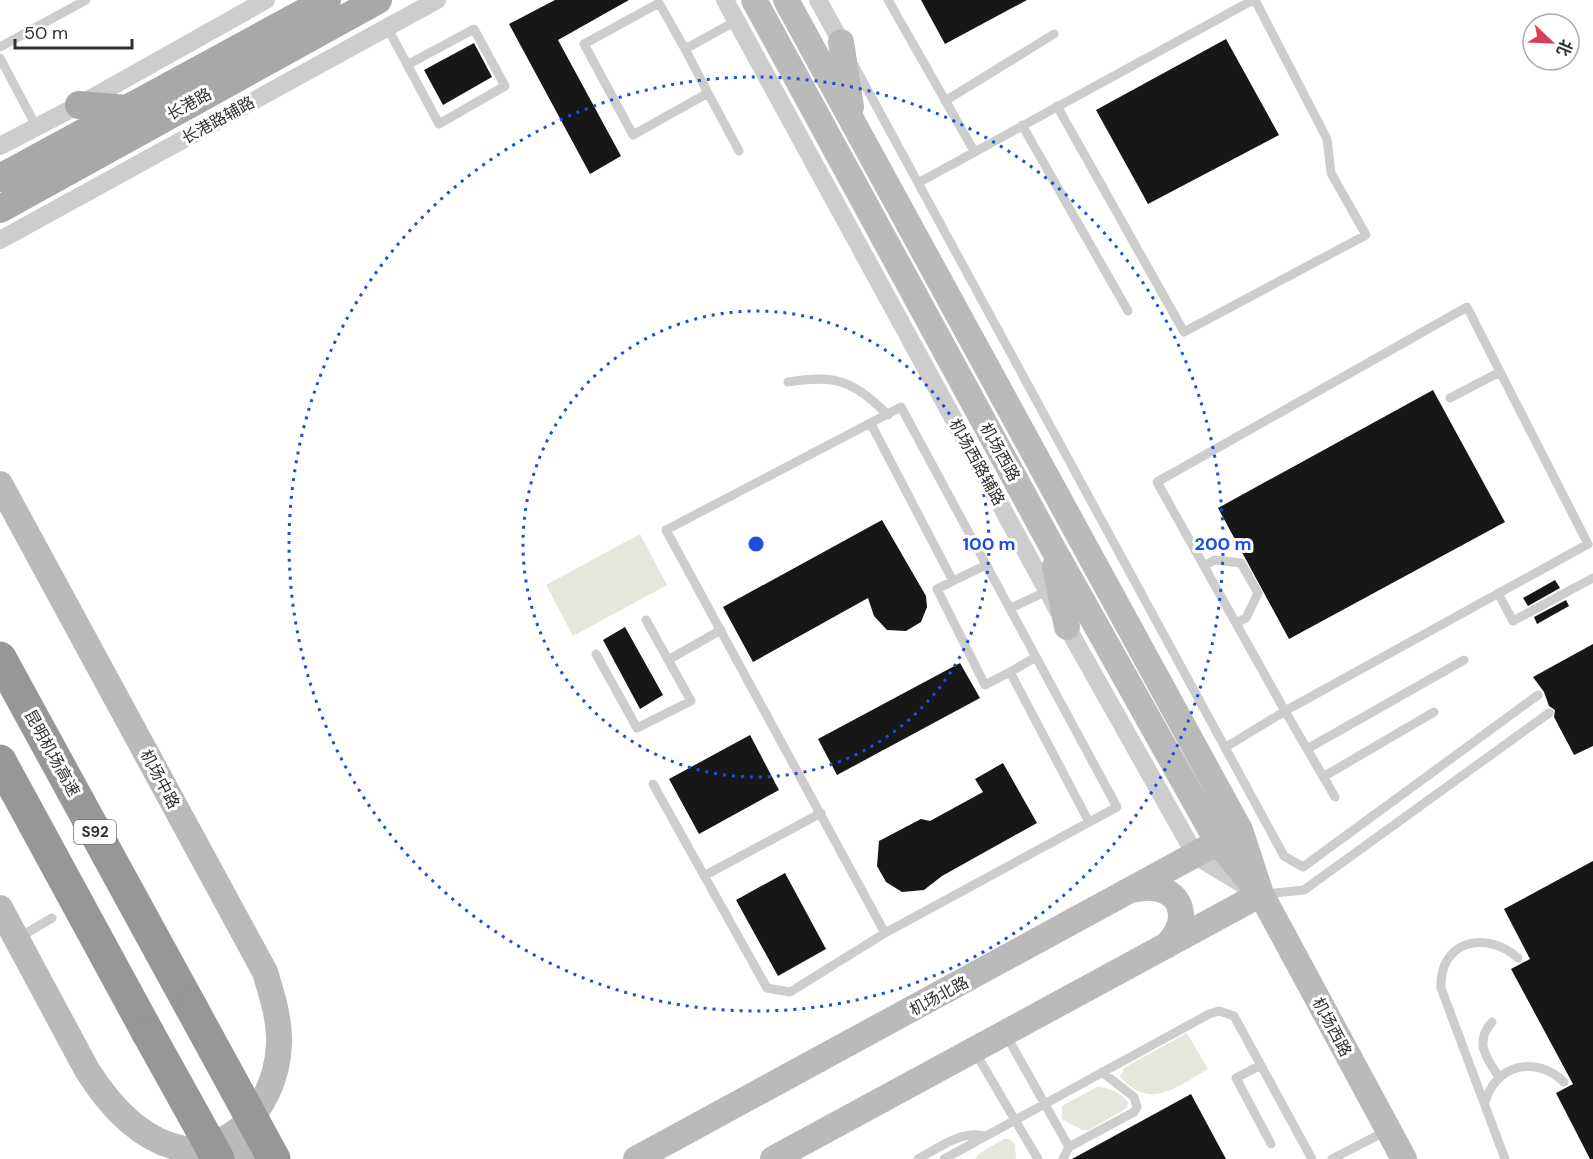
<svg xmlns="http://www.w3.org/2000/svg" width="1593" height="1159" viewBox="0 0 1593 1159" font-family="'DM Sans','Noto Sans SC',sans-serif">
<rect width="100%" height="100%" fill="#fff"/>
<!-- green -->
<path fill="#e4e8dc" d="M640,534L667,585L573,636L546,585Z
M1187,1033L1208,1069C1176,1087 1151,1111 1120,1077L1125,1067Z
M1097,1087C1108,1087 1121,1093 1128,1102L1127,1108L1089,1130H1082L1062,1119V1106Z
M1004,1139H1010L1015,1144L1016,1159H975L980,1153Z"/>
<!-- building -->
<path fill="#171717" d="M555,0H629L558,40L621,156L590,174L509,24Z
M921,0H1027L945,44Z
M1226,39L1279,135L1148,204L1096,110Z
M474,43L492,77L443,105L424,70Z
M1433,390L1505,522L1289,639L1218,508Z
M882,520L926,596L927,607L921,622L906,631L887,630L874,616L868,598L753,662L723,607Z
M1555,580L1560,588L1528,606L1523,598Z
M1566,600L1569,606L1537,624L1534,617Z
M625,627L663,695L640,709L603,640Z
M1593,644V746L1574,755L1554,717L1555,710L1549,706L1544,692L1533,677Z
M960,663L980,698L837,775L818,739Z
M750,735L779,790L699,834L669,779Z
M1003,763L1037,823L942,876L924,890L902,892L886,882L877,866L879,841L921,819L930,821L983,792L975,779Z
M1593,861V1159H1590L1556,1093L1573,1084L1511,969L1530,959L1504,909Z
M785,873L826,949L778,976L736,900Z
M1191,1094L1226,1159H1072Z"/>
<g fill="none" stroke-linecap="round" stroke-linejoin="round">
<!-- lane -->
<path stroke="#cdcdcd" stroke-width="9" d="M888,0L974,151
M387,27L439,124L505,86L474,29L407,65
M0,47L86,0
M685,49L708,93L633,135L584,44L659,3L685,49L736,21
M0,58L36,126
M854,65L1284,856L1303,867L1538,695
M708,93L739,151
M945,101L1054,34
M1057,106L1184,332L1366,235L1331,173L1327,139L1255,0
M1022,125L1128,311
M918,183L1253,0
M788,382C837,374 853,381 888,415
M1450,398L1500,372
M901,407L1117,807L885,933L666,530Z
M871,424L953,581L986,565
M1205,565L1215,560L1241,563L1258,593L1246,618L1236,623
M953,581L937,589L985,685L1010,672
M1498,593L1513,621L1593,578
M1011,608L1047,591
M596,654L637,728L691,701L646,620
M1036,657L1010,672L1089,822
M668,660L721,630
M1226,747L1285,711L1157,482L1467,307L1588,544L1285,711L1335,797
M1307,749L1464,660
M1323,777L1434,712
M653,784L767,988L790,992L885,933
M704,876L821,813
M1264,894L1304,890L1549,713
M18,938L52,918
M1492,1022C1474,1042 1486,1058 1499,1077
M1006,1035L1069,1147L1063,1159
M975,1052L1038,1159
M1261,1065L1236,1078L1271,1144
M1485,1102C1496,1064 1536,1055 1564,1082
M1069,1147L1134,1112L1137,1107L1134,1097L1102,1072
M918,1159C939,1148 961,1130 985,1136
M944,1159L1209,1014L1219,1011L1234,1016L1312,1159
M1332,1159L1386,1131
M1505,1159L1441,988C1439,940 1487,930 1518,958"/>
<!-- street -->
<path stroke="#cdcdcd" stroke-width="18" d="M725,0L1067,627L1196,856L1249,888
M818,0L841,42
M0,146L79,105L266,0
M0,240L437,0"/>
<!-- secondary -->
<path stroke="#bababa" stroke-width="26" d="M754,0L1051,545L1218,843L1253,885
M786,0L1240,830L1261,894L1404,1159
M841,42L851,107
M0,484L265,972C272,996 280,1019 279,1044C277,1087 252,1135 207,1145C200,1146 192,1150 185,1149C142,1142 109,1105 87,1070L0,908
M1055,566L1067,627
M1137,889C1178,881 1196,916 1166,946
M232,1137L245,1159
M636,1159L1231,835
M773,1159L1261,894"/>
<!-- primary -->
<path stroke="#a8a8a8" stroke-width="28" d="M79,105L127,109
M0,178L327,0
M0,209L378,0"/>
<!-- highway -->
<path stroke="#979797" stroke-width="33" d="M0,658L191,1007
M0,761L148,1033"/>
<!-- highway-bridge -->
<path stroke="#979797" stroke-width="33" d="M191,1007L274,1159
M148,1033L218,1159"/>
</g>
<!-- distance rings -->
<g fill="none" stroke="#1d4ed8" stroke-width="3" stroke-dasharray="3 6">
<circle cx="756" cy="544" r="233"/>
<circle cx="756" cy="544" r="467"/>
</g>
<g text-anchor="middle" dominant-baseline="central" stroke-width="6" stroke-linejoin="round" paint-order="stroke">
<!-- shield labels -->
<rect fill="#fff" stroke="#6e6e6e" stroke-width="1.5" x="74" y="820" width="42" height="24" rx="4.5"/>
<g font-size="15" font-weight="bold" fill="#303030">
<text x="95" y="832">S92</text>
</g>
<!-- street labels -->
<g font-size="16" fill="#303030" stroke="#fff">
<text transform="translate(189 104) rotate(-29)">长港路</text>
<text transform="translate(218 120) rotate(-29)">长港路辅路</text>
<text transform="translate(1000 452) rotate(61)">机场西路</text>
<text transform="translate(977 462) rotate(61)">机场西路辅路</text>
<text transform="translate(52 753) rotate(61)">昆明机场高速</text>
<text transform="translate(160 779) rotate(62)">机场中路</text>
<text transform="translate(939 996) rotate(-28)">机场北路</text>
<text transform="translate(1332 1027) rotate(62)">机场西路</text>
</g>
</g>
<circle cx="756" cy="544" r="9" fill="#1d4ed8" stroke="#fff" stroke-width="3"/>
<g font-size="18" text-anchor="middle" font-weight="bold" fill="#1d4ed8" stroke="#fff" stroke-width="6" stroke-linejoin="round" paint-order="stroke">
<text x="989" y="550">100 m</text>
<text x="1223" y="550">200 m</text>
</g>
<!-- north arrow -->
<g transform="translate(1551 42) rotate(113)"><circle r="28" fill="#ffffff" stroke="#acacac" stroke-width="1.5"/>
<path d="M0-4.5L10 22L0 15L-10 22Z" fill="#d8415b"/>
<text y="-9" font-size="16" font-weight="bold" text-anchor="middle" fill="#303030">北</text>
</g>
<!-- scale -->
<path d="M15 39v9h117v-9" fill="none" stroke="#303030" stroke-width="3"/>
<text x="24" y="39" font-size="18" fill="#303030" stroke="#ffffff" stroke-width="4.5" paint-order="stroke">50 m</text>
</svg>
